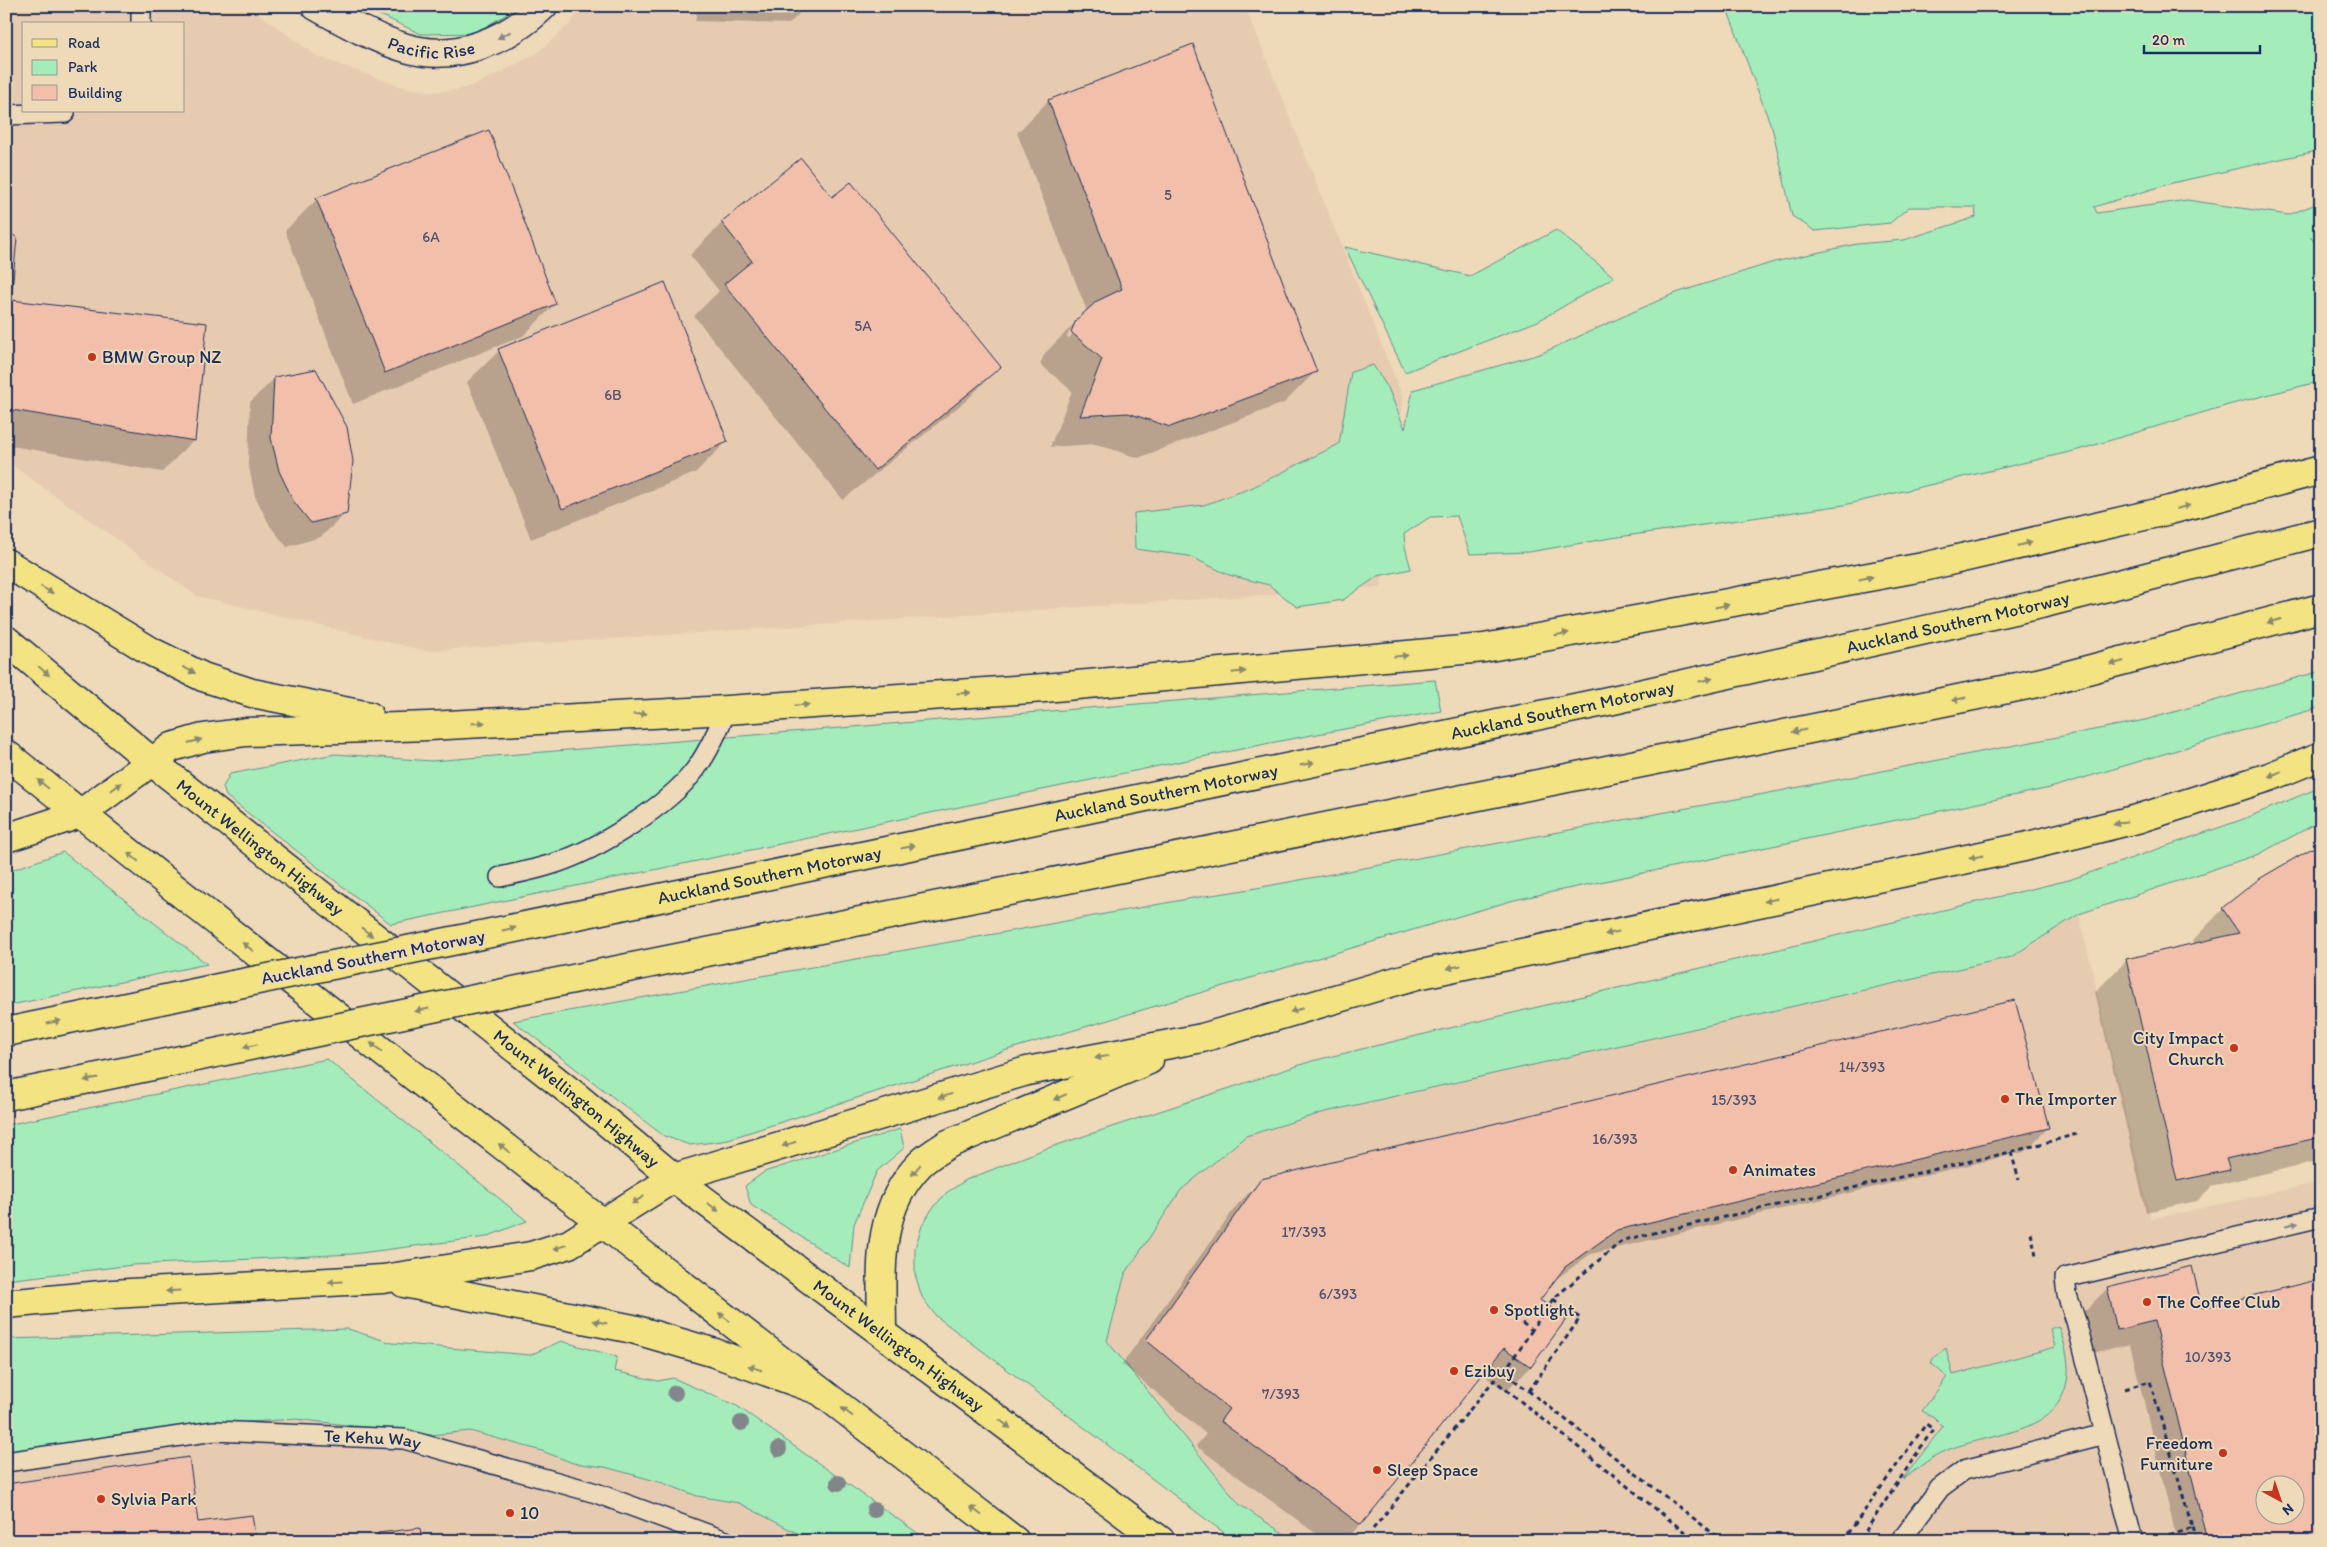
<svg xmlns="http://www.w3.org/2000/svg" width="2327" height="1547" viewBox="0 0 2327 1547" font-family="Itim,sans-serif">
<rect width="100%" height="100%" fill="#eed9b8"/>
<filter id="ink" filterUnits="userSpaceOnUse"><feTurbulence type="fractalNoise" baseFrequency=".02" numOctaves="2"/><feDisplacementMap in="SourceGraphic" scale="10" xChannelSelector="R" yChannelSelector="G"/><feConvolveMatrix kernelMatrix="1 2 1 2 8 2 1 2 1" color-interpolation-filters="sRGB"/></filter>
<g filter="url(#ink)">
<!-- built -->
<path fill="#e7cbb1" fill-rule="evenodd" d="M6,6H248L318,57L406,88L433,92L456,90L479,83L536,54L570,24L582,6H1245L1403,398L1381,587L426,651L197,596L6,461ZM24,24H184V111H24Z
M2079,914L2151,1219L2321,1182V1541H1295L1240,1505L1107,1341L1125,1274L1181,1190L1246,1136L1325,1112L2011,957ZM2264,1484H2294V1514H2264Z
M469,1377L908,1541H6V1406Z"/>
<!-- green -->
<path fill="#a4edbb" stroke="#608e8c" d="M361,6H515L507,14L475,33L421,34Z
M1726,6H2321V150L2172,183L2094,207L2097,213L2187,200L2288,215L2321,202V247L2309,236L2321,249V381L2228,405L2078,450L1844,505L1611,538L1529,552L1470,554L1457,516L1430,517L1404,534L1405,547L1411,569L1378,576L1343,600L1297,607L1269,585L1229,575L1189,556L1135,549L1134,513L1204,505L1251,488L1339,444L1351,372L1373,365L1388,388L1405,429L1413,390L1540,354L1673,294L1774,262L1857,244L1904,240L1976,217L1975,207H1909L1890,223L1815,231L1792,216L1773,131Z
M1556,230L1614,277L1538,321L1405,372L1345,247L1470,276Z
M2321,671V707L2050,788L1514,900L1007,1050L722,1141L690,1145L664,1136L513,1021L1199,897L1251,889L1769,793L2145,720Z
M1435,680L1441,711L1280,741L391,924L226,796L223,787L230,774L335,754L432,761Z
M2321,787V821L2259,854L2079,914L2011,957L1325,1112L1246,1136L1181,1190L1125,1274L1107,1341L1240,1505L1295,1541H1235L936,1316L922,1297L915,1274V1248L922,1226L932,1209L946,1193L966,1180L1042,1150L1312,1061L2069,880L2241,820Z
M63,852L207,964L6,1006V872Z
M327,1059L527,1221L486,1237L352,1254L133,1265L6,1280V1125Z
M900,1129L904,1148L877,1171L854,1224L850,1268L751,1205L745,1186L764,1172Z
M2058,1326C2064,1339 2069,1360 2068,1374C2062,1439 1985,1431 1941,1453C1928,1459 1915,1471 1903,1479L1943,1426L1934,1417L1922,1411L1947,1377L1931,1363L1934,1357L1946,1348L1953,1375L2055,1347L2050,1329Z
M348,1329L392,1343L530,1355L561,1341L617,1357L614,1371L658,1381L673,1378L737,1406L929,1541H812L739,1503L697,1496L663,1483L605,1467L573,1463L542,1451L470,1431L431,1435L296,1419L248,1422L6,1452V1339Z"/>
<!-- shadow -->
<path fill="#0003" fill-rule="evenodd" d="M698,6H807L789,24L695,21Z
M921,6H964L963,8Z
M1048,101L1315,372L1284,403L1138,458L1096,444L1050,447L1072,391L1040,364L1045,353L1087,311L1017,133ZM1071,329H1074L1070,338L1067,337Z
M800,160L832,199L999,367L968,399L843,500L694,316L719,291L690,255L722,223Z
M317,199L555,304L523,336L353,404L285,231Z
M6,230L9,301L194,440L162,472L6,445Z
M499,351L727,441L695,473L531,539L467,382Z
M275,378L346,513L321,537L287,547L270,526L255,496L248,463L250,402Z
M2321,844V1160L2212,1186L2197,1201L2146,1212L2095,992L2127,960L2194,945L2192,941L2223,909L2260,880Z
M2048,1128L2024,1152L1591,1254L1552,1282L1538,1300L1565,1319L1530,1367L1506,1391L1482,1374L1361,1524L1344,1541H1326L1196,1446L1206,1434L1122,1364L1237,1205L1261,1180Z
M2321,1280V1541H2177L2130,1344L2093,1353L2083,1312L2108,1288L2202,1309ZM2264,1484H2294V1514H2264Z
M419,1530L421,1541H372L378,1534Z"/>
<!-- building -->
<path fill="#f2c0aa" stroke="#1b2f5e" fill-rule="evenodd" d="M1193,44L1317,372L1170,427L1128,413L1080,416L1102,359L1071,332L1076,320L1097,301L1122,289L1048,100Z
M489,130L556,304L385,373L316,198Z
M801,158L832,197L851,182L1001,367L875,470L724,284L752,261L721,222Z
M6,229L17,238L11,300L207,323L195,441L6,409Z
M665,282L728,442L562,509L498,349Z
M316,369L347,427L353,461L347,514L311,523L294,502L279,471L271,438L274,377Z
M2321,843V1137L2226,1159L2230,1170L2177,1181L2126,959L2239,933L2222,908L2259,879Z
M2015,1000L2049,1128L1617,1230L1565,1267L1540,1300L1567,1318L1531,1367L1504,1348L1361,1525L1220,1421L1229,1409L1146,1340L1261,1179Z
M2192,1266L2202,1308L2321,1279V1541H2207L2154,1321L2117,1330L2107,1287ZM2264,1484H2294V1514H2264Z
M189,1457L198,1522L252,1515L256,1541H6V1484Z
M420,1528L422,1541H379L378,1533Z"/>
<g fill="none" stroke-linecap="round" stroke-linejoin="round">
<defs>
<g id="service">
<path d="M141,24V6"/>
<path d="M6,115L65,113"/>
<path d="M500,877C519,873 538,869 556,863C598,849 668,806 695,770C709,752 717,731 727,710"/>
<path id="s1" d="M6,1462L214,1431L404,1439L596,1493L726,1541"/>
<path d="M1900,1541L1940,1488L1964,1470L2105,1434"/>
<path d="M2133,1541L2076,1321L2067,1295L2065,1278L2321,1217"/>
</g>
<g id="minor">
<path id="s2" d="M316,6C345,22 375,39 406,48C455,63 508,40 543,6"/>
</g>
<g id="primary">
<path id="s3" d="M6,640L151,761L578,1098L674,1178L1161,1541"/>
<path d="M6,754C339,1021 677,1281 1015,1541"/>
</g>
<g id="motorway">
<path d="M6,563L152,652L203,677L252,693L369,716"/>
<path d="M6,838L80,814L172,747L203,738L246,732L429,726L727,710L1044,688L1484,648L1923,567L2170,510L2321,470"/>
<path id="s4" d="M462,939L1613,700L2041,604L2321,532"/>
<path d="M504,993L2042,682L2321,608"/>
<path d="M6,1032L233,985"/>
<path d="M6,1096L298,1036"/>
<path d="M404,1283L633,1329L715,1353L818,1390"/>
<path d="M6,1304L112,1294L383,1279L531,1256L569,1244L674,1178L1027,1071L1202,1038L1417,975L2024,847L2137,819L2269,777L2321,756"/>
<path d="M882,1332C882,1273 874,1211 920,1164C928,1156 939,1150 948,1144L1149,1060"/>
</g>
</defs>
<!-- service casing -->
<use href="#service" stroke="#1b2f5e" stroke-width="22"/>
<!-- minor casing -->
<use href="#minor" stroke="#1b2f5e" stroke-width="31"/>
<!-- primary casing -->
<use href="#primary" stroke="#1b2f5e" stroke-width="31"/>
<!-- motorway casing -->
<use href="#motorway" stroke="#1b2f5e" stroke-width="31"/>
<!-- path -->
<path stroke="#1b2f5e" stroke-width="3" stroke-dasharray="5 4" stroke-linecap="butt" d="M2011,1152L2019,1180
M2031,1233L2036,1256
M1522,1323L1532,1330L1553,1299
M1532,1330L1504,1372L1723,1541
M2125,1389L2150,1381L2192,1527L2161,1537
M1529,1391L1580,1318L1553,1299L1623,1240L2011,1152L2077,1134
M2192,1527L2196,1541
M1373,1529L1494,1380L1696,1541
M1843,1541L1926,1424L1933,1429L1859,1541"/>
<!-- service -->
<use href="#service" stroke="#eed9b8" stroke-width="19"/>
<!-- minor -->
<use href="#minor" stroke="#eed9b8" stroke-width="28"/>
<!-- primary -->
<use href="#primary" stroke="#f4e382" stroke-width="28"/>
<!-- motorway -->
<use href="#motorway" stroke="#f4e382" stroke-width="28"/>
<defs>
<path id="motorway-bridge" d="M233,985L462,939
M298,1036L504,993"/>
</defs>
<!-- motorway-bridge casing -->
<use href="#motorway-bridge" stroke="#1b2f5e" stroke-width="31" stroke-linecap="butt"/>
<!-- motorway-bridge -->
<use href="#motorway-bridge" stroke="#f4e382" stroke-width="28"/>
</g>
<!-- trees -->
<g fill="#82868b">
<circle cx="675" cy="1393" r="8"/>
<circle cx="741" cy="1423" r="8"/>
<circle cx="779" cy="1449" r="8"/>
<circle cx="838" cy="1483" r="8"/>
<circle cx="874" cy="1510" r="8"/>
</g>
<!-- one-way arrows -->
<defs><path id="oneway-solid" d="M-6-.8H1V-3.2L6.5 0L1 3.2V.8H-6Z" transform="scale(1.25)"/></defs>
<g fill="#84848b">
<use href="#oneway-solid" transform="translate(504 35) rotate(153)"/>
<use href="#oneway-solid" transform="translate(2292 1224) rotate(-13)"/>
</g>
<g fill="#888970">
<use href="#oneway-solid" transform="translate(2183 507) rotate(-15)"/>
<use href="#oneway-solid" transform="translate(2025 544) rotate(-13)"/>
<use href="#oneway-solid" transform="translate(1866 578) rotate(-11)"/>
<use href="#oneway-solid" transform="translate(47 590) rotate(30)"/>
<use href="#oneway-solid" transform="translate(1722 606) rotate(-11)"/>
<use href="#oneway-solid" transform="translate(2274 621) rotate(165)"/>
<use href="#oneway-solid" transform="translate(1562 634) rotate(-10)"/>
<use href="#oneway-solid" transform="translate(1401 656) rotate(-6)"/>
<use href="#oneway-solid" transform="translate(2117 663) rotate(165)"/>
<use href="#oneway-solid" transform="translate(189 670) rotate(27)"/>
<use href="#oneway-solid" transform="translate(44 671) rotate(40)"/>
<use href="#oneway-solid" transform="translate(1239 672) rotate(-6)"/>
<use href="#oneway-solid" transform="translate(1706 680) rotate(-13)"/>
<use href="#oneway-solid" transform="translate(964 693) rotate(-4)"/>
<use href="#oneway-solid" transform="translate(1959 699) rotate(169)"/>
<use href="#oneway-solid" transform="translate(802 705) rotate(-4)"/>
<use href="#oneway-solid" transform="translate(640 714) rotate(-3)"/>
<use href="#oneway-solid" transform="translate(478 723) rotate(-3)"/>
<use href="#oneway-solid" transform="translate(1799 731) rotate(169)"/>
<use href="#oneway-solid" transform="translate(195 741) rotate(-15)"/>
<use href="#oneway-solid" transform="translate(1307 764) rotate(-12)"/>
<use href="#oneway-solid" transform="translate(2275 774) rotate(159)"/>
<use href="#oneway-solid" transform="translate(43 784) rotate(-141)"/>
<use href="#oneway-solid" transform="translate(116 787) rotate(-36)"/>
<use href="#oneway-solid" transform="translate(2120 823) rotate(166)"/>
<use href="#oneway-solid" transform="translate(908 847) rotate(-12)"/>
<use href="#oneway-solid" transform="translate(133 857) rotate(-141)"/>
<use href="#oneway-solid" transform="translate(1976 857) rotate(168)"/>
<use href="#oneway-solid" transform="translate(1771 900) rotate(168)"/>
<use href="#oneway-solid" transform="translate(509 929) rotate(-12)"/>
<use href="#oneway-solid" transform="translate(367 932) rotate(38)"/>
<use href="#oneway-solid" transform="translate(1612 933) rotate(168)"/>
<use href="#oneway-solid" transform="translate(248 947) rotate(-142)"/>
<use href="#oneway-solid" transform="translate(1454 967) rotate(168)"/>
<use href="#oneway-solid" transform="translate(422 1010) rotate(168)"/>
<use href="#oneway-solid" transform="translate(1297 1010) rotate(164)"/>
<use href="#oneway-solid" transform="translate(54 1022) rotate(-12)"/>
<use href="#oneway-solid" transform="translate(250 1046) rotate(168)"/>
<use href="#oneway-solid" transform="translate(376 1047) rotate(-142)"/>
<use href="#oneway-solid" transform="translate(1102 1057) rotate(169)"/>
<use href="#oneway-solid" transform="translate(91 1079) rotate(168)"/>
<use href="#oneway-solid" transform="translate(945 1096) rotate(163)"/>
<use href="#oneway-solid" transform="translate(1060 1097) rotate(157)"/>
<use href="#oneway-solid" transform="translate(789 1144) rotate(163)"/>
<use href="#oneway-solid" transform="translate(504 1148) rotate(-142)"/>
<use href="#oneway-solid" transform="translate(916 1170) rotate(129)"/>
<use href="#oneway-solid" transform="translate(638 1200) rotate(148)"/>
<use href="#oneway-solid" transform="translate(713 1207) rotate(37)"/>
<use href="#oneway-solid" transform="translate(560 1247) rotate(162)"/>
<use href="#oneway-solid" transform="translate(335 1282) rotate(177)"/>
<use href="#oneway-solid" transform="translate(173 1291) rotate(177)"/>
<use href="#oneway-solid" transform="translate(724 1317) rotate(-143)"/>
<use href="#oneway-solid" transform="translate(600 1322) rotate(-168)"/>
<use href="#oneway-solid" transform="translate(755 1368) rotate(-161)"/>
<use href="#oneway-solid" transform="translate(847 1412) rotate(-143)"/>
<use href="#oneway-solid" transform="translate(1005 1424) rotate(37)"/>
<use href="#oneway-solid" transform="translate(976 1511) rotate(-143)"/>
</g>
</g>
<!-- markers -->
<g fill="#c8321e" stroke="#eed9b8" stroke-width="2">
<circle cx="92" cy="357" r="5"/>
<circle cx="2234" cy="1048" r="5"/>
<circle cx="2005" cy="1099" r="5"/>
<circle cx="1733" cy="1170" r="5"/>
<circle cx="2147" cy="1302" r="5"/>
<circle cx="1494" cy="1310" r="5"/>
<circle cx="1454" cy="1371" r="5"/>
<circle cx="2223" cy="1453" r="5"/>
<circle cx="1377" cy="1470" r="5"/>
<circle cx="101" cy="1499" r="5"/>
<circle cx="510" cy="1513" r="5"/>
</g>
<g text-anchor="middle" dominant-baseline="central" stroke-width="4" stroke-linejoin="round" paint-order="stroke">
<!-- number labels -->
<g font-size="15" fill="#515371">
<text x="1168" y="195">5</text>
<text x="431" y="237">6A</text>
<text x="863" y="326">5A</text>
<text x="613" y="395">6B</text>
<text x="1862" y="1067">14/393</text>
<text x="1734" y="1100">15/393</text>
<text x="1615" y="1139">16/393</text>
<text x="1304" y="1232">17/393</text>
<text x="1338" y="1294">6/393</text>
<text x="2208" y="1357">10/393</text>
<text x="1281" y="1394">7/393</text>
</g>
<!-- street labels -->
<g font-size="18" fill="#1b2f5e" stroke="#eed9b8">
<text stroke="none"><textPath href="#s2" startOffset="125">Pacific Rise</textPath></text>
<text stroke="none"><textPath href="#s4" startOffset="1529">Auckland Southern Motorway</textPath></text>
<text stroke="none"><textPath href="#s4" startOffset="1124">Auckland Southern Motorway</textPath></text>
<text stroke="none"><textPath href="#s4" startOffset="719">Auckland Southern Motorway</textPath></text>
<text stroke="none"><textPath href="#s3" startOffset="328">Mount Wellington Highway</textPath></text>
<text stroke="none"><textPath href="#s4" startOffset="314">Auckland Southern Motorway</textPath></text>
<text transform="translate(373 957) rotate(-11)">Auckland Southern Motorway</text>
<text stroke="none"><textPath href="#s3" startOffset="732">Mount Wellington Highway</textPath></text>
<text stroke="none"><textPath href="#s3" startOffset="1138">Mount Wellington Highway</textPath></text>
<text stroke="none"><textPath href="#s1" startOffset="369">Te Kehu Way</textPath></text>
</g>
<!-- poi labels -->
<g font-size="18" fill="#1b2f5e" stroke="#eed9b8" text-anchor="start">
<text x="102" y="357">BMW Group NZ</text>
<text x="2224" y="1038" text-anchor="end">City Impact<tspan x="2224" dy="21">Church</tspan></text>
<text x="2015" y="1099">The Importer</text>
<text x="1743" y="1170">Animates</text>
<text x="2157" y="1302">The Coffee Club</text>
<text x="1504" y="1310">Spotlight</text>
<text x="1464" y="1371">Ezibuy</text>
<text x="2213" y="1443" text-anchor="end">Freedom<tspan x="2213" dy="21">Furniture</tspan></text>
<text x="1387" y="1470">Sleep Space</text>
<text x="111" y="1499">Sylvia Park</text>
<text x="520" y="1513">10</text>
</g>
</g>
<!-- margin -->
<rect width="2327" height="1547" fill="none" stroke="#eed9b8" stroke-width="25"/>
<rect x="12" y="12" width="2302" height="1522" fill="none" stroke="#1b2f5e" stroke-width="2" filter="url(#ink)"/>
<!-- legend -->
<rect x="22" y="22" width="162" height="90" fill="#eed9b8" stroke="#9a9594"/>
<rect x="32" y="39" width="25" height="8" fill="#f4e382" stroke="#9a9594"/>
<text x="68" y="48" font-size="15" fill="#1b2f5e">Road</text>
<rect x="32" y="60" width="25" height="15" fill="#a4edbb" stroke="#9a9594"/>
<text x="68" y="72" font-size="15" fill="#1b2f5e">Park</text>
<rect x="32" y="85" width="25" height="15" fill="#f2c0aa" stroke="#9a9594"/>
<text x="68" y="98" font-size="15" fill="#1b2f5e">Building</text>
<!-- north arrow -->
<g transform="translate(2280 1500) rotate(140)"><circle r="24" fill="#eed9b8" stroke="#9a9594"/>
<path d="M0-4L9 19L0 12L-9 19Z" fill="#c8321e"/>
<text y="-8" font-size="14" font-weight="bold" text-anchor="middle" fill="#1b2f5e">N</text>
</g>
<!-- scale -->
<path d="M2144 45v8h116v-8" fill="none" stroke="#1b2f5e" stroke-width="2.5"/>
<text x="2152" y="45" font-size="15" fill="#1b2f5e" stroke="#eed9b8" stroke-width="4" paint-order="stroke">20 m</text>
</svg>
